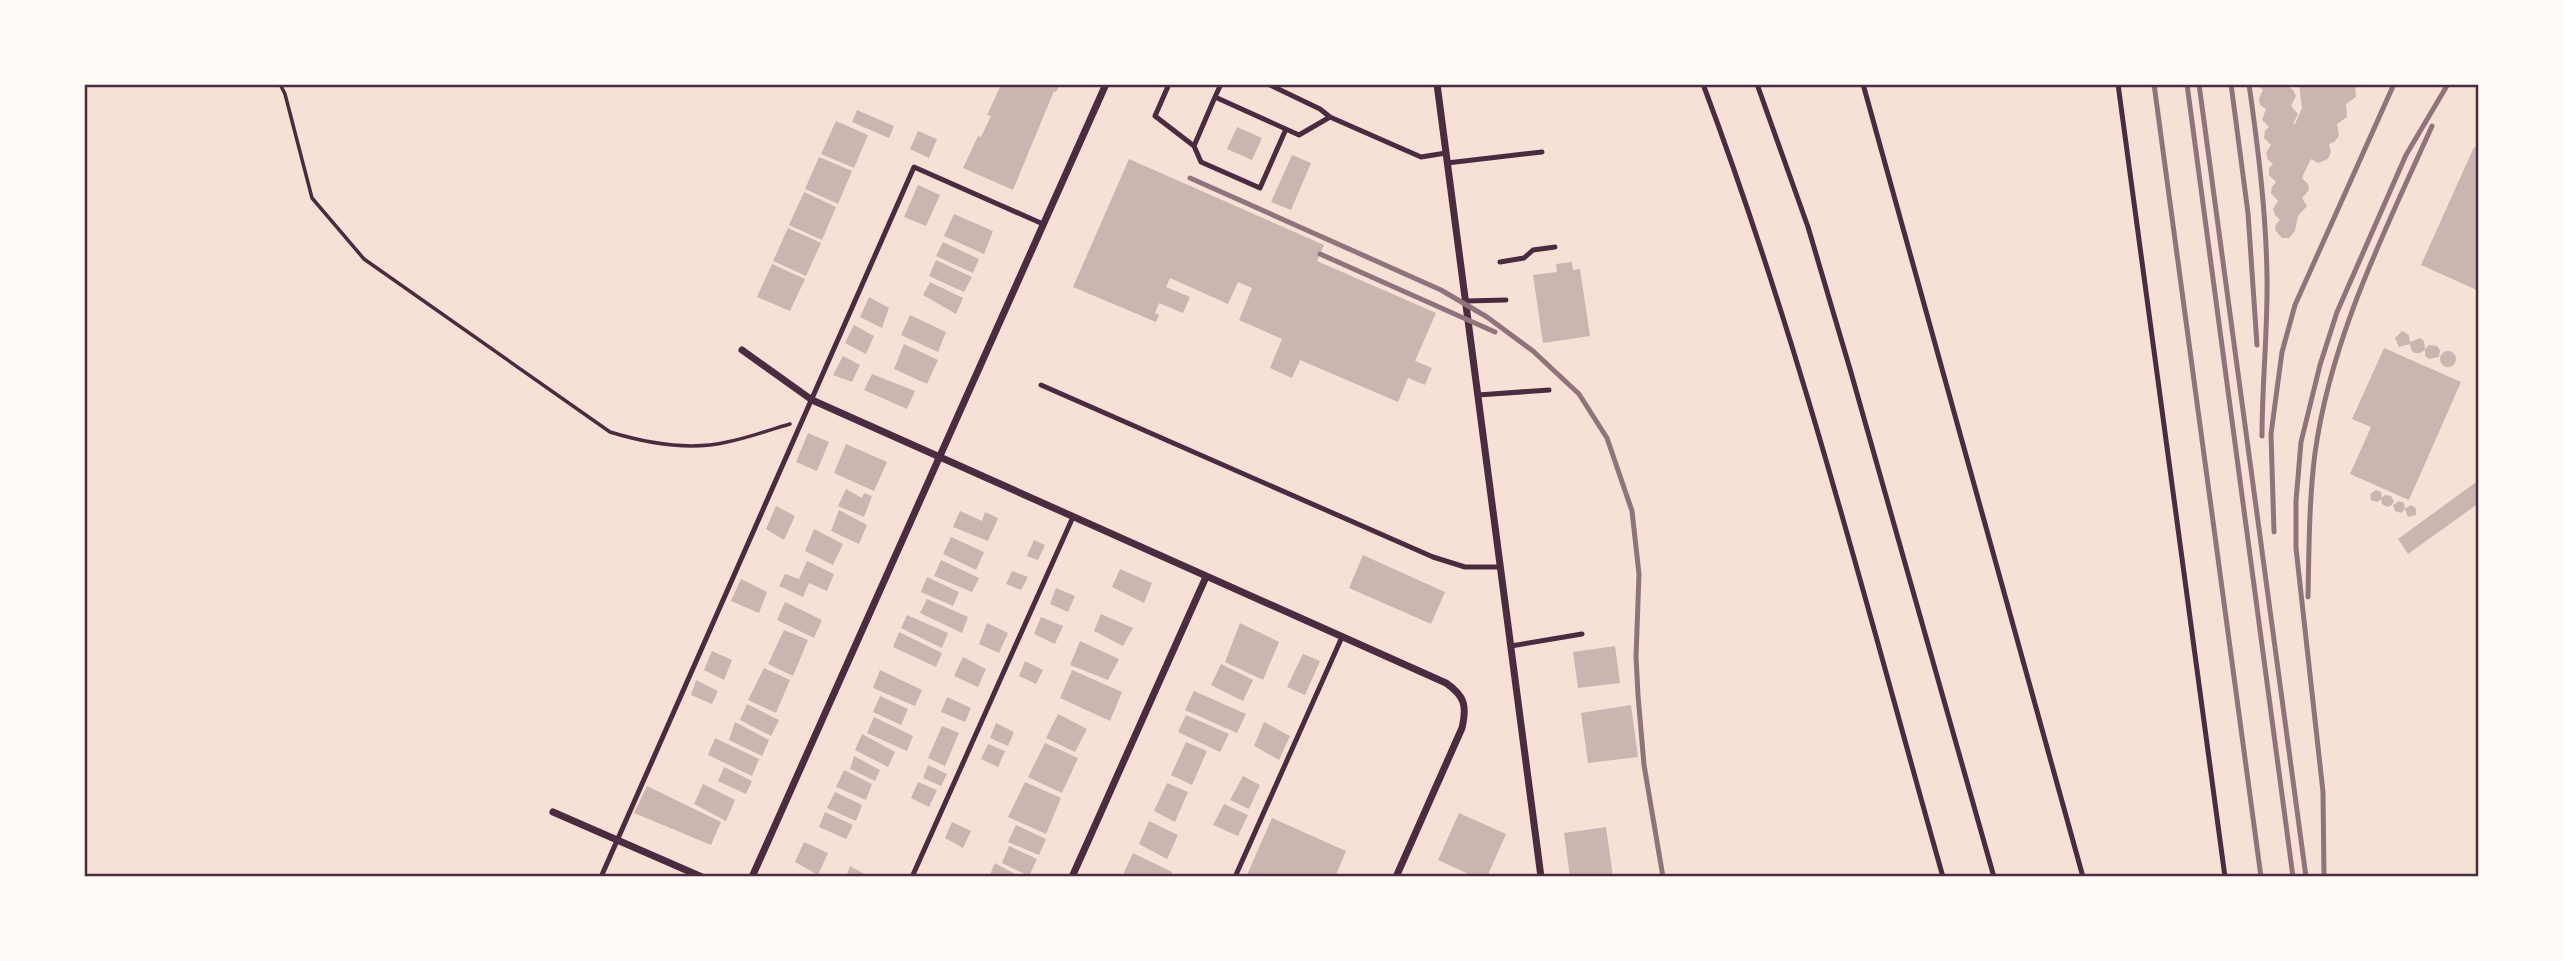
<svg xmlns="http://www.w3.org/2000/svg" width="2563" height="961" viewBox="0 0 2563 961" font-family="'Alegreya Sans',sans-serif">
<rect width="100%" height="100%" fill="#f7e1d7"/>
<!-- building -->
<path fill="#ccb4b1" d="M1008,84H1060L1056,92L1054,91L1013,190L963,168L978,136L981,137L991,116L987,115L1001,85L1006,87Z
M2257,84H2292L2289,87L2293,90L2296,96L2291,106L2298,114L2293,124H2295L2302,108L2299,84H2355L2356,97L2346,104L2347,117L2337,124L2339,136L2334,142L2329,144L2331,152L2328,159L2318,163L2311,159L2306,169L2302,178L2308,184L2309,190L2302,198L2307,206L2298,216L2295,231L2289,238H2282L2275,230L2276,224L2280,220L2275,215L2273,209L2278,201L2271,193L2272,187L2276,182L2269,175V168L2273,164L2268,160L2266,153L2271,145L2264,138L2265,131L2269,127L2262,120L2266,109L2260,105L2259,98L2263,90Z
M857,110L894,126L889,138L852,122Z
M836,121L868,135L854,168L821,154Z
M1237,127L1262,138L1252,160L1227,149Z
M918,131L937,139L929,158L910,149Z
M2474,147L2479,149V291L2421,265Z
M1292,155L1311,163L1291,210L1271,202Z
M819,157L852,171L838,204L805,189Z
M1129,159L1324,245L1317,261L1436,313L1415,361L1432,368L1425,385L1408,378L1398,402L1300,360L1292,378L1270,368L1282,339L1239,320L1252,288L1238,282L1228,304L1170,278L1166,287L1190,297L1183,313L1159,303L1155,313L1159,315L1156,322L1073,287Z
M918,185L940,195L926,226L904,217Z
M804,192L836,207L822,240L789,225Z
M954,214L993,231L984,254L944,236Z
M788,228L821,243L806,276L773,261Z
M943,242L979,259L973,273L936,256Z
M936,260L972,277L964,292L929,276Z
M1572,262L1573,270L1580,269L1590,336L1543,343L1533,275L1557,272L1556,264Z
M772,264L805,279L790,311L757,297Z
M930,282L963,298L956,314L923,295Z
M869,297L889,308L882,328L860,317Z
M910,315L946,332L938,352L901,335Z
M854,325L874,336L866,354L845,343Z
M2402,331L2409,335L2410,342L2420,338L2424,341L2425,349L2429,345L2437,346L2440,350L2439,357L2429,359L2425,356V350L2420,353H2414L2411,349L2410,344L2399,347L2395,338Z
M904,344L938,360L927,384L894,369Z
M2384,348L2461,382L2409,500L2350,474L2371,427L2352,419Z
M2440 359a8 8 0 1 1 16 0a8 8 0 1 1-16 0Z
M843,356L860,365L852,382L833,375Z
M872,374L915,391L907,409L864,390Z
M808,433L829,442L817,471L796,462Z
M846,444L887,462L874,491L834,473Z
M2479,480V503L2408,554L2398,539Z
M846,489L862,498L864,493L872,496L864,517L838,506Z
M2376,490L2381,492L2382,498L2385,495L2391,496L2394,501L2392,505L2387,507L2382,504L2381,499L2377,502L2371,500L2370,494Z
M2399,501L2404,503L2405,509L2411,505L2416,508V515L2408,517L2405,509L2401,513L2395,511L2393,505Z
M776,506L795,516L784,540L766,529Z
M839,510L867,525L859,544L831,531Z
M960,511L982,521L985,512L998,518L988,541L953,527Z
M814,529L843,544L833,565L805,551Z
M951,537L984,552L976,570L943,554Z
M1034,540L1045,545L1038,560L1027,556Z
M1363,555L1445,592L1431,624L1349,588Z
M941,560L979,578L972,592L934,576Z
M807,561L834,574L827,591L809,583L803,597L779,586L785,574L799,579Z
M1120,569L1152,583L1144,603L1112,587Z
M1012,571L1028,577L1021,590L1006,584Z
M927,577L959,592L953,606L921,592Z
M741,579L767,592L759,613L731,601Z
M1056,588L1075,596L1068,612L1050,604Z
M927,599L968,617L962,633L920,613Z
M785,602L822,620L814,638L777,620Z
M1101,614L1133,628L1123,646L1094,631Z
M907,615L948,633L942,648L901,628Z
M1041,617L1063,626L1055,644L1034,634Z
M987,623L1008,633L999,653L979,644Z
M1240,623L1279,642L1263,680L1225,662Z
M784,630L808,640L793,676L768,664Z
M899,632L942,653L936,667L893,647Z
M1080,641L1119,659L1108,680L1070,665Z
M1615,646L1620,683L1578,688L1573,652Z
M712,651L732,660L724,680L704,670Z
M1303,654L1320,661L1305,695L1287,687Z
M963,657L986,669L978,687L954,676Z
M1025,661L1043,670L1036,684L1019,676Z
M1221,664L1253,680L1243,701L1211,685Z
M764,668L790,680L776,713L748,700Z
M880,670L922,690L915,706L873,688Z
M1072,670L1122,692L1110,721L1060,698Z
M696,680L718,691L712,704L691,695Z
M1194,691L1246,714L1237,733L1185,710Z
M880,696L908,709L901,725L873,712Z
M947,697L971,708L965,722L941,712Z
M747,704L779,720L771,736L740,720Z
M1631,705L1638,757L1588,763L1581,713Z
M1058,714L1087,729L1075,752L1046,738Z
M1186,715L1229,734L1220,752L1178,732Z
M874,717L913,736L907,751L867,733Z
M735,722L769,740L762,756L729,740Z
M1264,722L1290,736L1279,760L1254,746Z
M996,723L1014,732L1008,746L990,738Z
M942,726L959,733L945,766L928,758Z
M862,734L895,752L888,767L855,750Z
M715,738L759,759L752,776L708,755Z
M1186,742L1207,751L1192,785L1171,775Z
M1045,743L1078,758L1062,793L1028,777Z
M988,744L1005,751L998,767L981,759Z
M854,756L880,770L875,781L850,769Z
M928,765L947,774L941,786L923,778Z
M724,767L752,781L746,794L718,781Z
M844,770L872,784L866,800L836,787Z
M1243,776L1260,785L1249,809L1230,800Z
M918,782L937,790L929,807L911,798Z
M1025,782L1061,798L1046,834L1008,817Z
M1167,783L1188,792L1175,822L1154,811Z
M703,784L735,800L726,821L694,804Z
M647,786L721,822L711,845L634,813Z
M835,792L862,805L856,821L827,808Z
M1224,804L1248,815L1238,836L1213,825Z
M825,812L853,825L846,839L819,827Z
M1459,813L1506,834L1487,877H1475L1438,860Z
M1272,818L1346,851L1335,877H1246Z
M1149,821L1178,835L1167,859L1139,844Z
M952,822L971,831L963,848L945,838Z
M1016,825L1046,839L1039,855L1008,842Z
M1606,827L1613,877H1570L1564,833Z
M804,842L828,853L818,875L795,862Z
M1009,846L1037,859L1029,876L1002,863Z
M1133,853L1172,872L1170,877H1122Z
M995,863L1000,866L1021,877H989Z
M850,866L870,877H846Z"/>
<g fill="none" stroke-linecap="round" stroke-linejoin="round">
<!-- path -->
<path stroke="#4a2c40" stroke-width="3.5" d="M280,84L285,94L312,198L364,259L610,432C646,443 689,451 727,442C748,438 769,430 790,424"/>
<!-- service -->
<path stroke="#4a2c40" stroke-width="5" d="M1169,84L1155,116L1194,146
M1221,84L1215,97L1299,135L1330,117
M1268,84L1320,109L1330,117L1421,157L1446,153
M1703,84C1800,342 1868,612 1943,877
M1757,84L1808,227L1850,369L1994,877
M1863,84L2083,877
M2118,84L2225,877
M1215,97L1194,146L1201,162L1260,188L1286,129
M1447,163L1542,152
M1500,262L1524,258L1533,250L1555,247
M1466,301L1506,300
M1041,385L1433,557L1465,567H1500
M1478,395L1549,390
M1511,646L1582,634
M601,877L914,167L1043,224
M912,877L1073,517
M1235,877L1342,637"/>
<!-- minor -->
<path stroke="#4a2c40" stroke-width="7" d="M1437,84L1541,877
M742,350L812,400L1446,683C1465,696 1467,706 1462,728L1396,877
M553,812L702,877
M752,877L1106,84
M1072,877L1206,577"/>
<!-- rail -->
<path stroke="#8f747c" stroke-width="5" d="M2154,84L2261,877
M2187,84L2293,877
M2199,84L2306,877
M2231,84L2248,213L2257,345
M2249,84C2258,148 2266,211 2267,276C2268,329 2262,383 2262,436
M1190,178L1441,290L1487,317L1533,351L1579,394L1607,438L1632,511L1639,574L1636,657L1638,695L1644,765L1663,877
M1320,254L1495,332
M2274,532L2271,434L2282,352L2295,305L2394,84
M2308,597C2309,550 2309,500 2315,453C2331,337 2385,231 2432,126
M2324,877L2323,792L2296,548V501L2301,442L2320,365L2337,312L2406,155L2448,84"/>
</g>
<!-- border -->
<rect width="2563" height="961" fill="none" stroke="#fffaf5" stroke-width="172"/>
<rect x="86" y="86" width="2391" height="789" fill="none" stroke="#4a2c40" stroke-width="2.5"/>
</svg>
